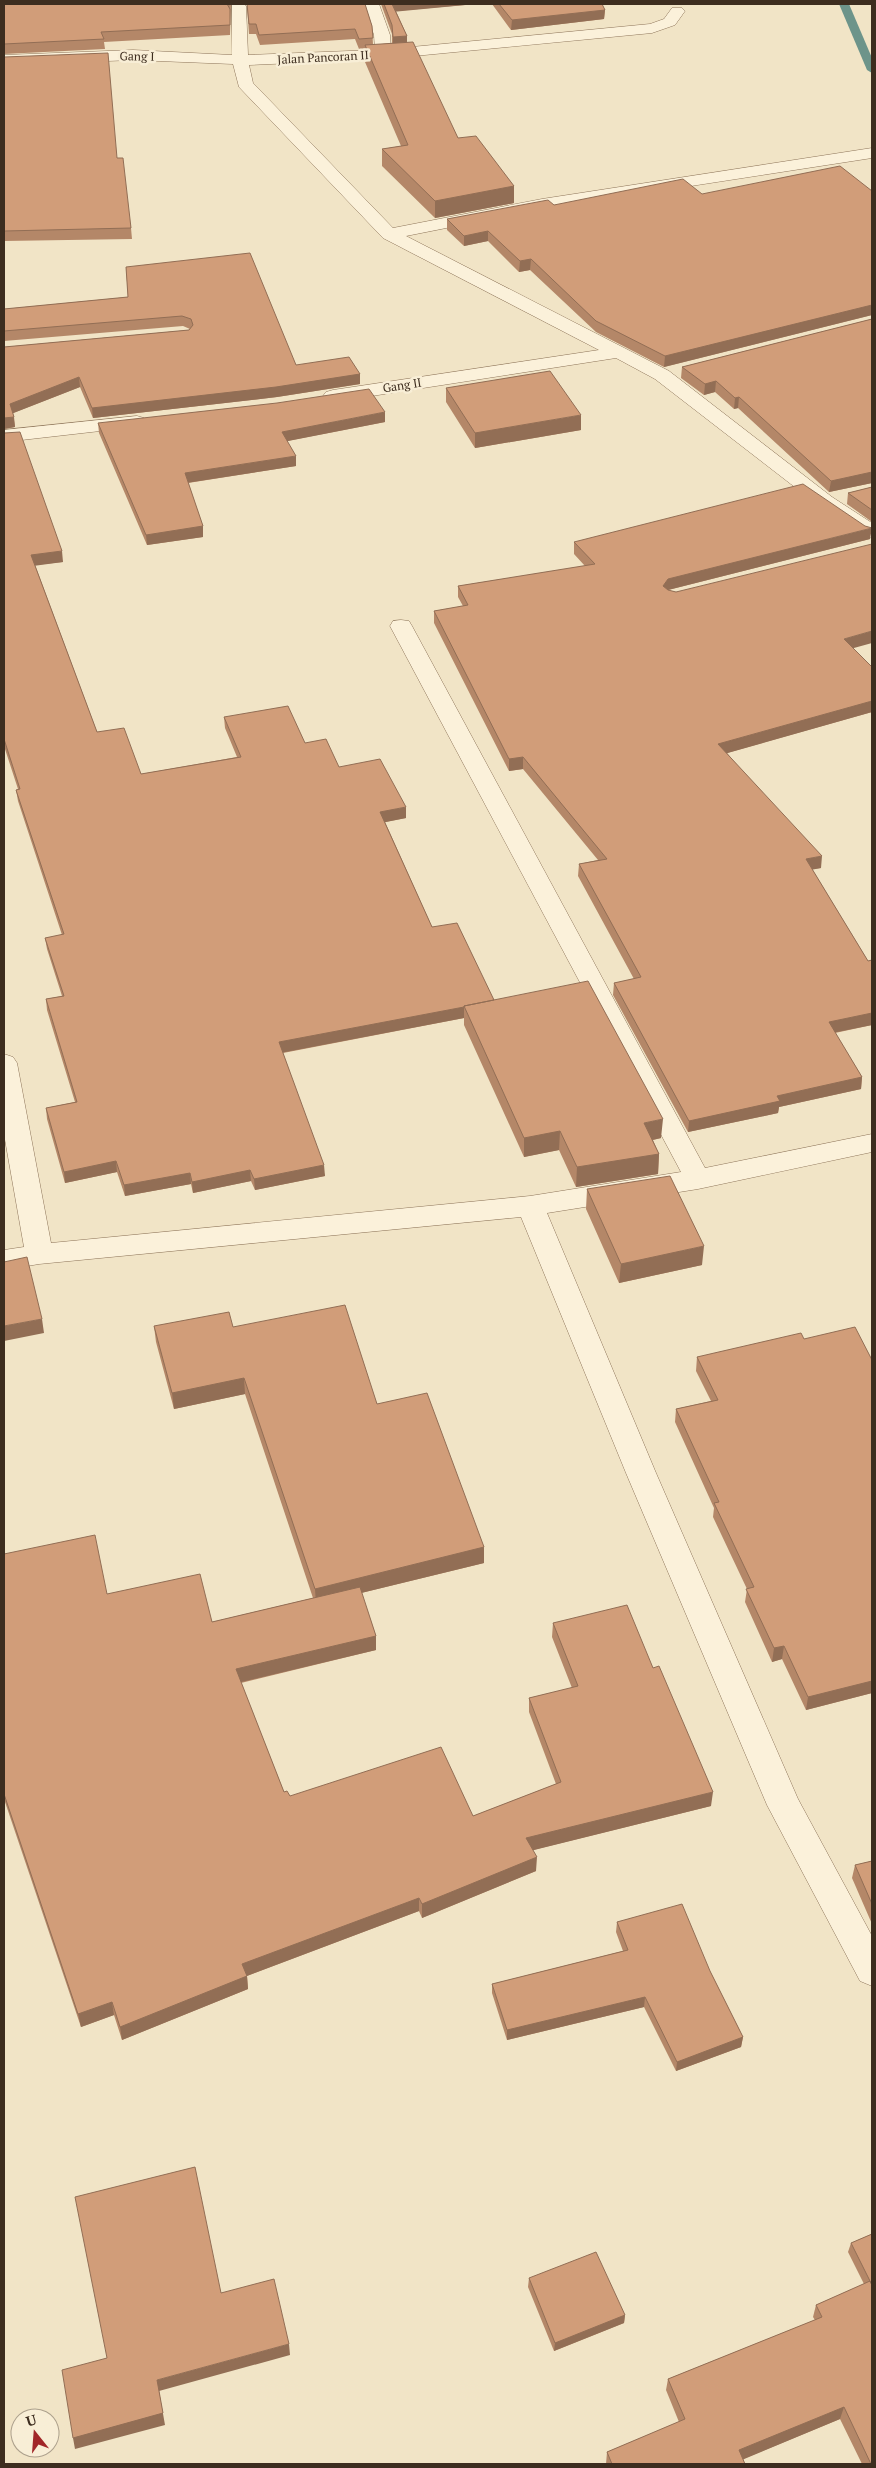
<svg xmlns="http://www.w3.org/2000/svg" width="876" height="2468" viewBox="0 0 876 2468" font-family="'PT Serif',serif">
<rect width="100%" height="100%" fill="#f1e4c6"/>
<g fill="none" stroke-linecap="round" stroke-linejoin="round">
<!-- stream -->
<path fill="#6d948a" fill-rule="evenodd" d="M839,4H849L872,58V73L867,70Z"/>
<defs>
<path id="minor" d="M232,4H244L246,6L248,55L375,50L374,35L364,4H379L390,35L391,49L650,24L664,19L672,8H682L685,11L675,25L652,33L383,59L249,65L253,83L393,228L542,199L872,148V158L542,209L406,236L669,371L832,497L872,523V538L865,536L818,505L655,379L616,358L333,402L326,400L323,396L326,392L333,390L599,350L383,238L239,87L233,64L133,60L4,65V55L133,50L232,55Z
M137,416L144,418L147,422L144,426L4,442V430Z
M401,620L409,621L412,626L705,1168L872,1134V1152L698,1189L547,1213L656,1473L798,1799L872,1936V1986L860,1981L767,1805L626,1473L521,1217L39,1264L4,1270V1250L24,1247L4,1134V1054L13,1057L17,1063L51,1243L530,1196L681,1172L390,626L393,621Z"/>
</defs>
<!-- minor casing -->
<use href="#minor" stroke="#8e755a" stroke-width="1"/>
<!-- minor -->
<use href="#minor" fill="#fbf1da" fill-rule="evenodd"/>
</g>
<!-- wall -->
<path fill="#b48768" d="M4,4H231L230,35L104,42L105,49L4,54Z
M246,4H365L372,26L373,45L392,43V34L381,4H476L396,11L407,36V42L458,138L514,186V203L435,218L382,166V149L401,146L365,62V49H359L355,39L260,45L256,34H249L247,5Z
M492,4H602L605,10L604,19L511,30Z
M4,57L117,158L131,228L132,239L4,241Z
M872,191V316V315L664,367L596,332L530,270L519,272L488,241L464,246L447,230V219L554,205L702,194Z
M126,267L296,365L360,374V384L277,397L93,418L80,387L13,413L15,427L4,429V347L189,330L190,329L183,326L4,341V342V309L128,297Z
M872,319V483L829,492L738,408L734,409L715,392L704,395L681,378L682,367Z
M446,388L581,430L475,448L446,402Z
M385,422L287,441L296,466L188,483L203,526V537L147,545L99,433L98,423Z
M4,433L63,562L35,565L97,732L141,774L237,757L225,728L224,717L305,743L339,767L406,818L385,822L432,927L494,1000L661,1138L653,1140L659,1154L658,1174L576,1187L559,1150L524,1157L464,1025V1018L283,1053L325,1176L255,1190L251,1181L193,1193L191,1184L125,1196L117,1172L65,1183L47,1119L46,1108L75,1102L47,1010L46,999L62,996L47,949L45,938L62,935L18,801L16,790L18,789L4,746Z
M872,487V522L847,504L848,493Z
M870,539L668,590L853,648L872,712L727,753L821,868L812,869L868,961L872,960V1025L835,1033L862,1077L861,1089L779,1107L778,1113L688,1132L613,995L614,983L634,979L578,876L579,864L598,860L523,769L509,771L434,623V611L463,606L458,597V586L585,566L574,554V542Z
M587,1189L702,1265L619,1283L586,1209Z
M154,1326L233,1327L377,1404L484,1547V1563L361,1593L376,1636V1650L241,1683L284,1792L290,1796L473,1816L556,1784L529,1712V1698L572,1688L552,1637L553,1623L653,1668L711,1806L533,1850L536,1871L422,1918L419,1911L247,1976L248,1989L122,2040L114,2015L81,2027L4,1799V1554L107,1594L212,1622L313,1598L245,1394L174,1409L156,1342Z
M804,1339L872,1360V1693L806,1710L782,1659L772,1662L745,1602L747,1589L713,1517L714,1508L675,1422L676,1409L711,1401L696,1371L697,1357Z
M872,1861V1924L852,1878L855,1865Z
M617,1922L710,1971L743,2037L741,2047L676,2071L644,2007L507,2040L492,1993V1984L623,1951L616,1932Z
M872,2234V2464H862L840,2419L743,2459L745,2464H606L607,2452L679,2422L666,2390L668,2379L815,2320L813,2317L816,2305L864,2284L848,2252L851,2243Z
M529,2278L625,2315L624,2323L554,2351L528,2287Z"/>
<!-- shaded-wall -->
<path fill="#926e55" d="M392,4H476L392,12Z
M605,10L604,19L511,30L512,20Z
M407,36V46L393,47V37Z
M514,186V203L435,218V201Z
M488,231V241L464,246V236Z
M531,259L530,270L519,272L520,261Z
M872,305V315L664,367L665,356Z
M360,374V384L277,397L93,418L92,408Z
M79,377L80,387L11,414L10,404Z
M716,381L715,392L704,395L705,384Z
M739,397L738,408L734,409L735,398Z
M385,412V422L283,442L282,432Z
M581,415V430L475,448V433Z
M14,417L15,427L4,429V418Z
M296,456V466L186,483L185,473Z
M872,472V483L829,492L831,481Z
M203,526V537L147,545L146,535Z
M872,528L870,539L668,590L663,586L668,579Z
M62,551L63,562L33,566L31,555Z
M872,631V643L843,651L844,639Z
M872,701V712L717,756L718,744Z
M523,757V769L509,771V759Z
M406,807V818L381,823L380,812Z
M822,856L821,868L805,871L806,859Z
M464,1007V1018L280,1053L279,1042Z
M872,1013V1025L827,1034L829,1022Z
M862,1077L861,1089L779,1107L778,1113L688,1132L689,1121L777,1096Z
M663,1119L661,1138L643,1142L644,1123Z
M560,1131L559,1150L524,1157V1138Z
M659,1154L658,1174L576,1187L577,1167Z
M116,1161L117,1172L65,1183L64,1172Z
M324,1165L325,1176L255,1190L254,1179Z
M250,1170L251,1181L193,1193L192,1182Z
M190,1173L191,1184L125,1196L124,1185Z
M704,1246L702,1265L619,1283L621,1264Z
M42,1319L44,1333L4,1341V1326Z
M244,1378L245,1394L174,1409L172,1393Z
M484,1547V1563L316,1604L315,1589Z
M376,1636V1650L237,1683L236,1669Z
M784,1646L782,1659L772,1662L774,1648Z
M872,1681V1693L806,1710L808,1697Z
M713,1792L711,1806L526,1852V1838Z
M537,1857L536,1871L422,1918V1904Z
M419,1898V1911L244,1977L242,1964Z
M247,1976L248,1989L122,2040L120,2027Z
M645,1997L644,2007L507,2040V2030Z
M112,2002L114,2015L81,2027L78,2014Z
M743,2037L741,2047L676,2071L677,2062Z
M625,2315L624,2323L554,2351L555,2343Z
M289,2344L290,2355L159,2391L165,2425L75,2449L73,2438L157,2380Z
M844,2407L840,2419L737,2462L739,2450Z"/>
<!-- building -->
<path fill="#d19d79" stroke="#926e55" d="M4,4H227L230,9V25L101,32L104,39L4,44Z
M247,4H365L372,26L373,38L359,39L355,29L259,35L256,24H249Z
M384,4H392L407,36L393,37L392,25Z
M499,4H602L605,10L512,20Z
M413,42L458,138L476,136L514,186L435,201L382,149L408,145L365,45Z
M108,53L117,158H123L131,228L4,231V57Z
M840,166L872,191V305L665,356L596,321L531,259L520,261L488,231L464,236L447,219L548,200L554,205L683,179L702,194Z
M250,253L296,365L349,357L360,374L276,387L92,408L79,377L10,404L14,417L4,418V347L189,330L193,325L191,319L182,316L4,331V309L128,297L126,267Z
M872,319V472L831,481L739,397L735,398L716,381L705,384L682,367Z
M550,371L581,415L475,433L446,388Z
M369,389L385,412L282,432L296,456L185,473L203,526L146,535L98,423L277,403Z
M20,432L62,551L31,555L97,732L124,728L141,774L241,757L224,717L288,706L305,743L326,739L339,767L380,759L406,807L380,812L432,927L457,923L494,1000L464,1006V1007L279,1042L324,1165L254,1179L250,1170L192,1182L190,1173L124,1185L116,1161L64,1172L46,1108L77,1102L46,999L64,996L45,938L64,934L16,790L20,789L4,739V433Z
M803,484L865,526L872,528L668,579L663,586L668,590L676,592L872,544V631L844,639L872,667V701L718,744L822,856L806,859L868,961L872,960V1013L829,1022L862,1077L777,1096L780,1101L689,1121L614,983L641,977L579,864L607,859L523,757L509,759L434,611L468,605L458,586L595,564L574,542Z
M872,487V510L848,493Z
M588,981L663,1119L644,1123L659,1154L577,1167L560,1131L524,1138L464,1006Z
M670,1176L704,1246L621,1264L587,1189Z
M27,1257L42,1319L4,1326V1262Z
M345,1305L377,1404L427,1393L484,1547L315,1589L244,1378L172,1393L154,1326L229,1312L233,1327Z
M855,1327L872,1360V1681L808,1697L784,1646L774,1648L746,1589L754,1587L714,1503L719,1502L676,1409L718,1400L697,1357L801,1333L804,1339Z
M95,1535L107,1594L200,1574L212,1622L360,1587L376,1636L236,1669L284,1792L287,1791L290,1796L441,1747L473,1816L561,1782L529,1698L578,1686L553,1623L627,1605L653,1668L659,1666L713,1792L526,1838L537,1857L422,1904L419,1898L242,1964L247,1976L120,2027L112,2002L78,2014L4,1794V1554Z
M872,1861V1904L855,1865Z
M682,1904L710,1971L743,2037L677,2062L645,1997L507,2030L492,1984L628,1950L617,1922Z
M195,2167L221,2293L274,2279L289,2344L157,2380L163,2413L73,2438L62,2370L107,2358L75,2197Z
M872,2234V2285L851,2243Z
M596,2252L625,2315L555,2343L529,2278Z
M870,2281L872,2285V2464H871L844,2407L739,2450L745,2464H612L607,2452L685,2419L668,2379L822,2317L816,2305Z"/>
<g text-anchor="middle" dominant-baseline="central" stroke-width="5" stroke-linejoin="round" paint-order="stroke">
<!-- far-street labels -->
<g font-size="12" fill="#3d2d1f" stroke="#f8eed6">
<text transform="translate(137 56) rotate(1)">Gang I</text>
<text transform="translate(323 57) rotate(-3)">Jalan Pancoran II</text>
<text transform="translate(402 385) rotate(-9)">Gang II</text>
</g>
</g>
<!-- border -->
<rect width="876" height="2468" fill="none" stroke="#3d2d1f" stroke-width="10"/>
<!-- north arrow -->
<g transform="translate(35 2433) rotate(343)"><circle r="24" fill="#f8eed6" stroke="#ada18d"/>
<path d="M0-4L9 19L0 12L-9 19Z" fill="#a12628"/>
<text y="-8" font-size="14" font-weight="bold" text-anchor="middle" fill="#3d2d1f">U</text>
</g>
</svg>
